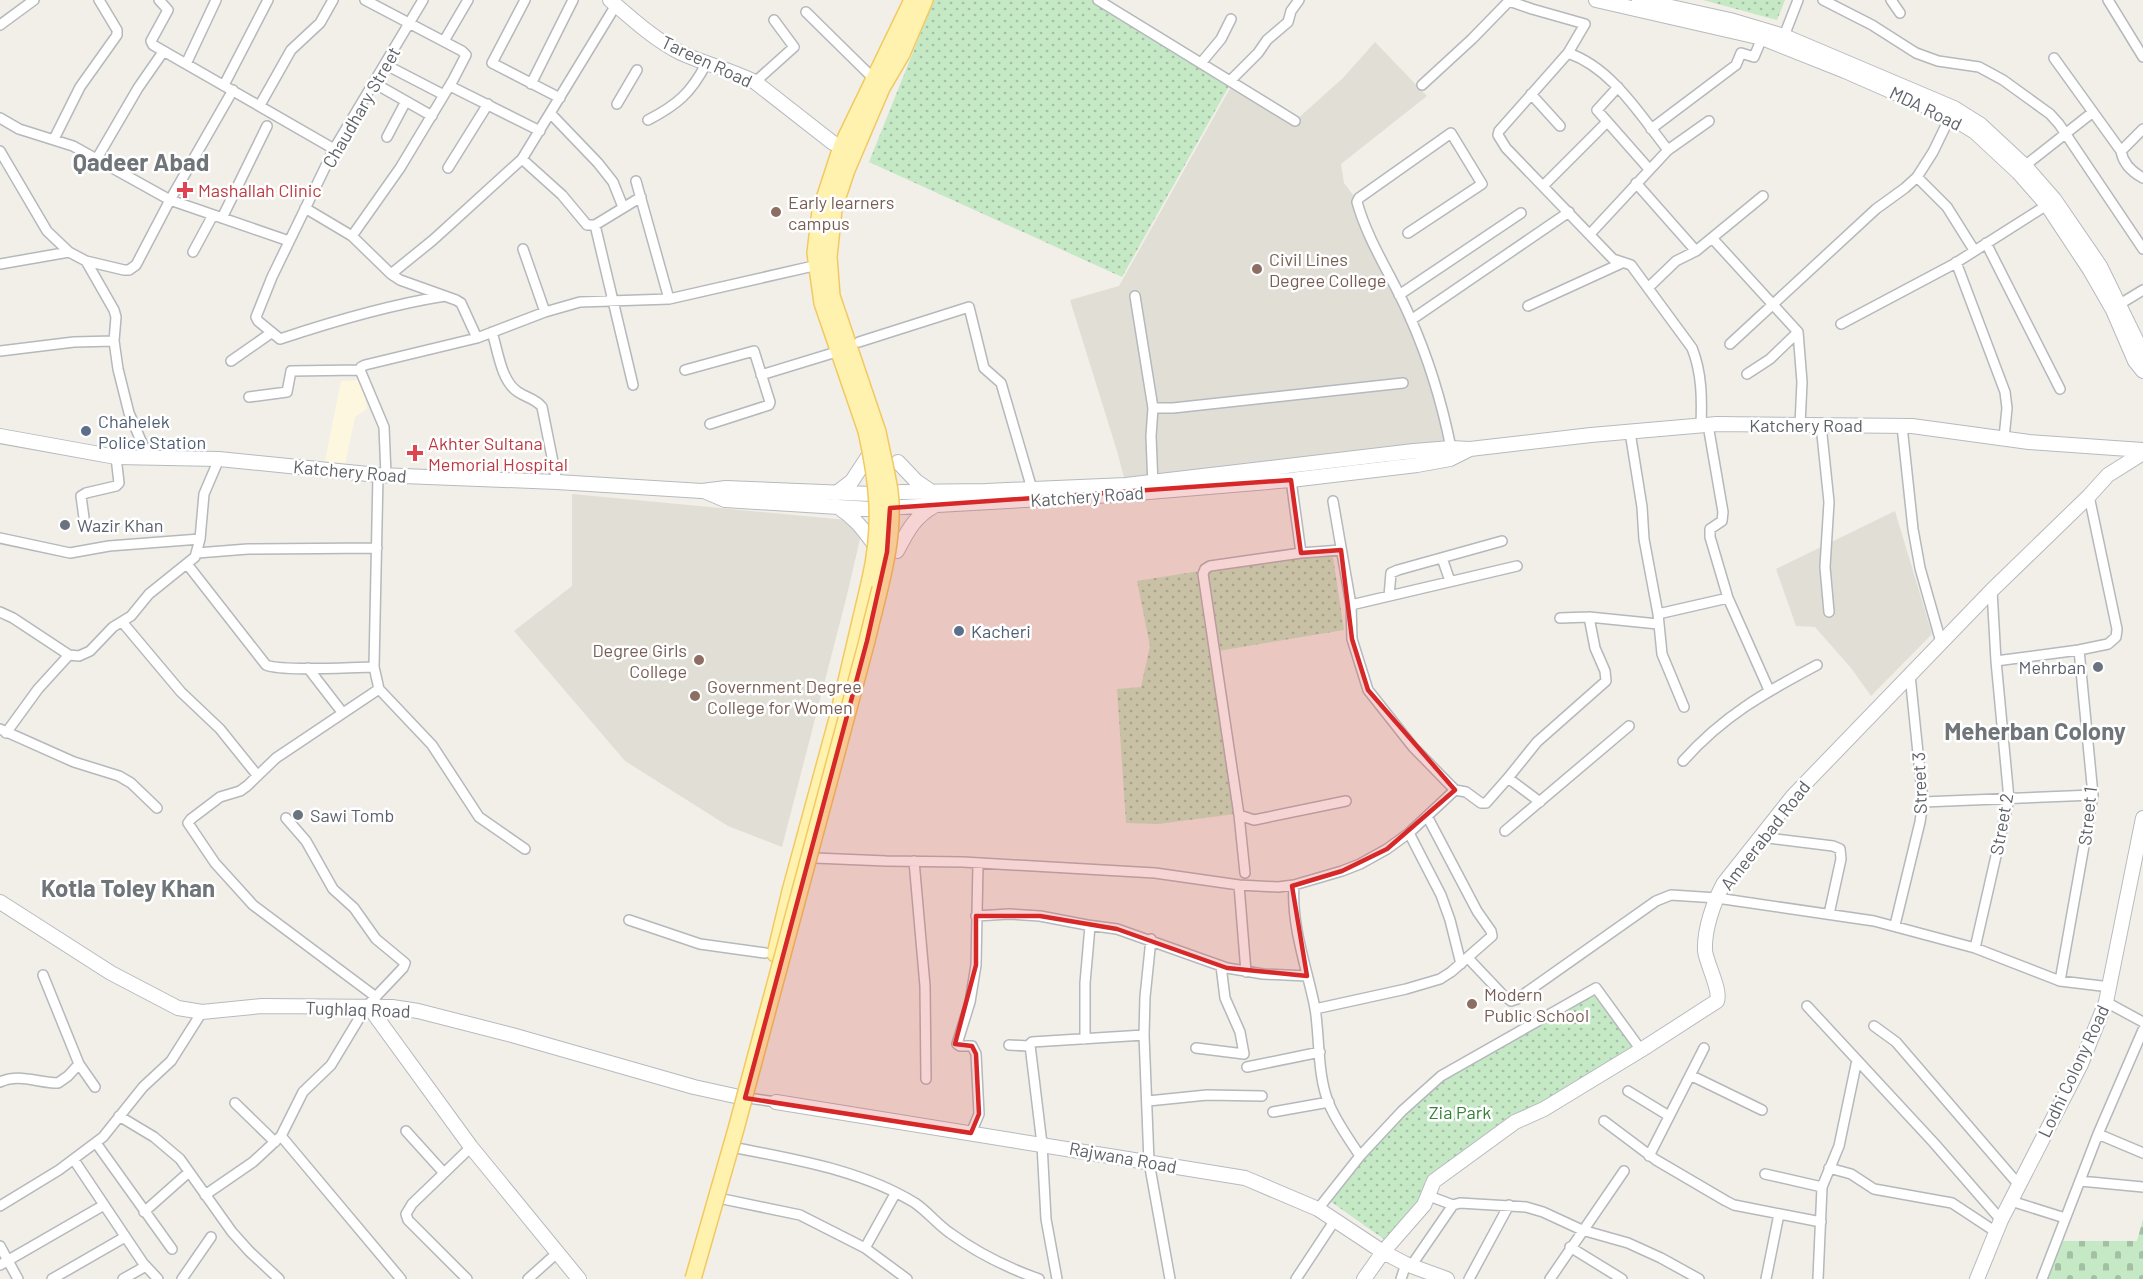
<svg xmlns="http://www.w3.org/2000/svg" width="2143" height="1279" viewBox="0 0 2143 1279" font-family="Barlow,sans-serif">
<defs>
<pattern id="grass-dots" width="8" height="8" patternUnits="userSpaceOnUse" patternTransform="scale(1.5)"><rect width="8" height="8" fill="#c5e8c5"/><path d="M2 2h.1M6 6h.1" fill="none" stroke="#a3c0a4" stroke-width="1.8" stroke-linecap="round"/></pattern>
<pattern id="cemetery-stones" width="16" height="16" patternUnits="userSpaceOnUse" patternTransform="scale(1.5)"><rect width="16" height="16" fill="#c5e8c5"/><path d="M2 7V4a2 2 0 0 1 4 0v3zM10 15v-3a2 2 0 0 1 4 0v3z" fill="#a3c0a4"/></pattern>
</defs>
<rect width="100%" height="100%" fill="#f1efe8"/>
<!-- commercial -->
<path fill="#fef7e0" d="M362,380L367,409L355,417L345,464L325,461L341,381Z"/>
<!-- education -->
<path fill="#e1ded6" d="M1375,42L1427,96L1341,164L1344,183L1357,200L1409,315L1451,448L1126,485L1117,451L1070,300L1119,286L1233,83L1295,121L1343,78Z
M572,494L847,520L860,539L847,595L782,847L728,826L625,761L514,631L572,586Z
M1895,511L1932,634L1871,696L1851,668L1815,627L1796,626L1776,569Z"/>
<!-- grass -->
<path fill="url(#grass-dots)" d="M934,0H1096L1233,79L1122,277L869,162Z
M1703,0H1785L1777,20Z
M1332,550L1344,630L1212,652L1235,814L1158,824L1126,823L1117,689L1141,687L1150,646L1137,581Z
M1595,990L1639,1049L1429,1180L1424,1201L1388,1242L1327,1199L1363,1156L1441,1078Z"/>
<!-- cemetery -->
<path fill="url(#cemetery-stones)" d="M2143,1219V1279H2044L2059,1241H2137Z"/>
<g fill="none" stroke-linecap="round" stroke-linejoin="round">
<defs>
<path id="street" d="M159,0L168,10L151,41L153,45L334,149
M423,0L334,149L272,277L256,317L258,321L280,339C334,321 388,305 445,296
M525,0L492,63L560,98
M1098,0L1295,121
M1823,0L1872,25L1916,53L1938,61L1979,67L2003,80L2050,114L2059,124L2143,249
M1891,0L1900,13
M2108,0L2143,57
M1509,1L1532,9L1585,24L1568,53L1499,131L1498,135L1506,148L1613,259L1631,265L1692,348C1702,373 1702,399 1701,425
M806,12L874,79
M0,25L34,0
M1784,36L1798,0
M444,41L468,0
M1568,53C1612,68 1640,115 1668,150
M2054,58L2121,151
M1201,63L1221,39L1231,19
M186,64L216,0
M386,65L444,95
M1230,81L1258,53L1267,40L1288,22L1291,11L1299,0
M755,82L794,47L774,20
M374,83L432,116
M531,84L573,0
M224,85L268,0
M1422,85L1472,39L1510,0
M450,86L540,131
M1618,87L1597,110L1649,169
M1531,94L1560,126
M617,104L637,70
M260,105L291,50L320,23L333,0
M551,114L598,163L613,182L623,207
M0,118L19,129L73,146L170,200L289,241
M648,120C677,105 691,93 706,64
M1651,129L1736,65L1741,53L1754,57L1762,38
M2143,129L2121,151C2123,163 2132,172 2143,178
M387,137L406,101
M54,139L80,87L117,35V30L99,0
M0,151L47,231L69,252L86,261L114,310L116,317L114,341L118,369L129,413L148,457
M522,159L562,195L587,225H595L641,197
M96,160L138,88L163,52
M448,168L488,104
M2022,168L2093,112
M1917,177L1947,207L1974,250
M636,181L669,299
M1636,183L1696,251
M1544,185L1607,122
M305,208L352,236L391,274L400,280L456,300L461,303L477,338
M222,218L267,126
M595,225L633,385
M1408,233L1482,184L1451,133L1359,198L1357,202C1368,242 1393,278 1409,315C1428,357 1442,403 1451,448
M1590,234L1668,150L1709,121
M352,236L400,168L453,80L466,55L462,51L365,0
M1712,238L1798,332L1802,382L1800,425
M1986,243L2060,389
M523,249L545,312
M193,252L213,215
M86,261L124,270H129L136,265L170,200L233,90
M1956,262L2005,392L2007,408L2004,438
M0,264L69,252
M391,274L433,240L522,159L616,5
M1648,288L1676,261L1696,251L1763,196
M1399,295L1521,213
M1135,296L1153,408L1151,436L1153,486
M2120,304L2143,290
M1528,306L1622,263
M1411,320L1569,212
M1841,324L1954,264L2047,205
M492,332C498,351 501,381 518,392C527,398 536,399 542,407L557,482
M859,342L969,307L984,368L1001,383L1032,489
M1730,344L1876,209L1905,188L1917,177L1933,152L1950,117
M0,351L74,342L114,341
M231,361L271,333
M685,370L754,351L770,402L769,405L710,424
M1747,374L1770,359L1798,332
M761,375L833,353
M249,397L287,392L291,371L360,370
M1153,408H1173L1403,383
M1708,425L1723,512L1722,521L1710,529V537L1728,598L1769,690
M1821,425L1829,502L1825,567L1829,612
M1902,426L1913,529L1920,568L1941,642
M1630,432L1642,507L1644,539L1658,614L1662,654L1684,707
M378,475L374,667L379,689L432,745L479,817L525,849
M386,475L384,427L360,370L361,367L365,365L477,338L545,312L580,302L669,299L809,267
M1291,480L1301,553
M1333,501L1351,605L1352,639L1368,690L1413,747L1455,790L1466,792L1481,803H1486L1508,778L1537,742L1606,681L1605,671L1595,648L1589,617
M85,525L81,496L86,493L116,486L119,483L116,457
M0,538L70,553L109,546L200,539
M197,553L248,549L377,548
M1442,558L1450,581
M187,564L266,665C284,672 351,667 374,667
M1389,596L1391,573L1398,570L1502,541
M1351,605L1517,566
M0,612L13,618L69,655
M1658,614L1728,598
M1560,618L1589,617L1658,624
M123,623L181,692L220,729L257,775
M1996,661L2079,650L2108,644L2116,637L2117,629L2089,496
M308,668L342,712
M0,729L74,762L119,776L131,783L157,808
M6,733L38,689L69,655L79,656L90,651L113,627L131,616L149,594L195,557L200,539L204,494L219,459
M1683,761C1723,716 1764,693 1817,665
M1508,778L1540,802
M1923,802L2093,795
M1239,815L1254,820L1346,801
M1505,831L1629,726
M1409,833L1441,895L1450,920L1461,964
M1760,837L1833,846L1840,849L1841,859L1829,914
M815,858L886,861L963,862L1155,873L1239,885L1278,887L1294,885L1342,871L1360,864L1387,849L1409,833L1455,790
M914,861L925,986L926,1079
M1245,873L1239,815L1203,574L1205,569L1210,566L1301,553L1341,550
M1239,885L1246,972
M1294,885C1291,926 1307,968 1315,1008C1320,1039 1317,1075 1329,1104C1337,1123 1349,1139 1360,1156
M976,916L1009,914L1040,916L1087,925L1117,929L1227,968L1263,974L1307,976
M629,920L700,944L765,953
M1895,925L1920,822L1923,802L1910,675
M1151,939L1145,997L1144,1035L1149,1162L1170,1279
M1975,948L2009,799L1996,661L1992,590
M1468,958L1503,995L1511,1001L1517,999L1656,901L1671,895L1717,898L1874,921L1975,948L2060,981L2110,987
M43,975L79,1064L95,1087
M2060,981L2093,795L2079,650
M376,997L253,905L215,863L188,823L191,819L220,797L240,791L247,786L276,758L379,689
M2106,1002L2143,1022
M1807,1006L1934,1143L2001,1220
M1315,1009L1406,989L1440,979L1451,972L1492,936L1491,931L1477,911L1427,816
M1874,1026L1896,1042L2019,1185
M1085,1039V983L1090,926
M1009,1045L1028,1046L1032,1042L1144,1035
M1030,1045L1042,1144L1046,1219L1057,1279
M1196,1048L1244,1054L1240,1032L1225,998L1221,966
M1247,1067L1320,1052
M1690,1075L1762,1110
M0,1082C20,1073 37,1083 58,1083L68,1076L79,1064
M1628,1091L1669,1116
M741,1097L776,1102
M1148,1101L1207,1095L1262,1096
M235,1103L275,1142
M1273,1112L1329,1102
M119,1116L154,1137L180,1159L232,1232L249,1251L279,1279
M1604,1121L1656,1160L1726,1201L1734,1205L1821,1222
M406,1131L444,1173
M971,1133L979,1114L976,1054L972,1046H960L957,1044L970,1002L976,965L978,864
M2098,1134L2143,1153
M281,1136L401,1279
M96,1143L172,1249
M737,1148C797,1160 861,1170 915,1203C928,1212 937,1224 950,1233C976,1252 1008,1268 1039,1279
M1649,1156L1704,1048
M74,1160L143,1263L158,1279
M1829,1168L1851,1174L1874,1189L1952,1203L1996,1232
M1765,1174L1822,1187
M2080,1181L2143,1187
M205,1195L253,1162L281,1136L303,1092L331,1065L366,1007L403,968L405,963L376,939L354,908L333,889L306,841L286,818
M1429,1196L1453,1205L1460,1203L1526,1207L1543,1212L1582,1230L1628,1243L1661,1258L1699,1279
M723,1199L800,1215L865,1248L907,1279
M2011,1201L2065,1218
M0,1206L59,1170L103,1137L143,1087L171,1061L202,1012
M1318,1209L1360,1156L1402,1111L1441,1076L1596,988L1641,1050
M144,1212L189,1172
M0,1246L18,1279
M1570,1247L1622,1279
M865,1248L895,1194
M0,1265L104,1205
M1411,1266L1453,1205
M52,1279L125,1237
M123,1279L146,1266
M182,1279L211,1237
M467,1279L408,1220L406,1214L412,1204L471,1147
M528,1279L557,1253
M1296,1279L1335,1220
M1401,1279L1406,1264
M1469,1279L1509,1205
M1550,1279L1624,1171
M1766,1279L1779,1214
M1818,1279L1822,1187L1839,1146L1857,1060
M2042,1279L2098,1134L2143,1030"/>
<path id="secondary" d="M610,0C632,19 655,40 681,53C705,64 731,70 755,82L833,143
M1596,0L1762,38L1845,71L1950,117L1975,132L2018,172L2047,205L2090,270L2113,310L2135,361L2143,371
M1639,0L1730,20L1784,36L1954,108L1981,125L2025,166L2054,199L2100,266L2143,354
M0,436L116,457L219,459L378,475L557,482L702,491L726,488L871,494L902,492L986,491L1126,485L1414,451L1451,448L1470,449L1591,435L1717,424L1912,426L2029,442L2143,450
M898,462L916,481L932,492
M704,491L725,500L871,509L902,507L1113,495L1291,480L1417,465L1450,459L1468,450
M835,494L852,481L867,458
M838,507C854,517 863,529 874,544
M897,551C907,532 914,517 934,506
M0,902L111,973L178,1008L202,1012L262,1006L392,1007L418,1011L512,1035L694,1087L735,1096
M369,1007L471,1147L579,1279
M776,1102L1245,1178L1318,1209L1383,1252L1406,1264L1447,1279
M1364,1279L1383,1252L1424,1205L1434,1181L1515,1122L1544,1109L1641,1050L1717,1001C1721,990 1707,965 1705,951C1704,929 1714,901 1724,883L1793,796L1992,590L2089,496L2108,475L2143,453
M1977,1279L2001,1220L2081,1064L2106,1002L2143,818"/>
<path id="primary" d="M866,431L822,303L815,253L820,211L841,147L912,0
M878,432L832,296L829,257L834,209L847,170L882,88L902,54L925,0
M775,954L790,891L838,715L870,579"/>
</defs>
<!-- street casing -->
<use href="#street" stroke="#b5b8bc" stroke-width="12"/>
<!-- secondary casing -->
<use href="#secondary" stroke="#b6babf" stroke-width="16"/>
<!-- primary casing -->
<use href="#primary" stroke="#f2c960" stroke-width="18"/>
<!-- street -->
<use href="#street" stroke="#fff" stroke-width="9"/>
<!-- secondary -->
<use href="#secondary" stroke="#fff" stroke-width="14"/>
<!-- primary -->
<use href="#primary" stroke="#fff2af" stroke-width="15"/>
<defs>
<path id="primary-bridge" d="M866,431C878,484 882,526 870,579
M693,1279L736,1129L867,641C878,593 896,541 890,491C887,472 882,452 878,432"/>
</defs>
<!-- primary-bridge casing -->
<use href="#primary-bridge" stroke="#f2c960" stroke-width="18" stroke-linecap="butt"/>
<!-- primary-bridge -->
<use href="#primary-bridge" stroke="#fff2af" stroke-width="15"/>
</g>
<!-- marked area -->
<path fill="#d62828" fill-opacity="0.2" stroke="#d62828" stroke-width="4.5" stroke-linejoin="round" d="M1291,480L1301,553L1341,550L1352,639L1368,690L1455,790L1387,849L1342,871L1292,886L1307,976L1227,968L1117,929L1040,916H976V965L955,1044L972,1046L976,1054L979,1114L971,1133L745,1098L867,641L887,552L890,508Z"/>
<!-- markers -->
<g fill="#e0444e" stroke="#fff" stroke-width="2">
<path d="M182 181h6v6h6v6h-6v6h-6v-6h-6v-6h6z"/>
<path d="M412 444h6v6h6v6h-6v6h-6v-6h-6v-6h6z"/>
</g>
<g fill="#8d6e63" stroke="#fff" stroke-width="2">
<circle cx="776" cy="212" r="6"/>
<circle cx="1257" cy="269" r="6"/>
<circle cx="699" cy="660" r="6"/>
<circle cx="695" cy="696" r="6"/>
<circle cx="1472" cy="1004" r="6"/>
</g>
<g fill="#5c6f8a" stroke="#fff" stroke-width="2">
<circle cx="86" cy="431" r="6"/>
<circle cx="959" cy="631" r="6"/>
</g>
<g fill="#6b7280" stroke="#fff" stroke-width="2">
<circle cx="65" cy="525" r="6"/>
<circle cx="2098" cy="667" r="6"/>
<circle cx="298" cy="815" r="6"/>
</g>
<g text-anchor="middle" dominant-baseline="central" stroke-width="5" stroke-linejoin="round" paint-order="stroke">
<!-- street labels -->
<g font-size="18" fill="#5f6368" stroke="#fff">
<text transform="translate(707 61) rotate(25)">Tareen Road</text>
<text transform="translate(361 107) rotate(-60)">Chaudhary Street</text>
<text transform="translate(1926 108) rotate(26)">MDA Road</text>
<text x="1806" y="425">Katchery Road</text>
<text transform="translate(350 471) rotate(5)">Katchery Road</text>
<text transform="translate(1087 496) rotate(-4)">Katchery Road</text>
<text transform="translate(1919 783) rotate(-92)">Street 3</text>
<text transform="translate(2087 816) rotate(-84)">Street 1</text>
<text transform="translate(2001 824) rotate(-80)">Street 2</text>
<text transform="translate(1765 835) rotate(-52)">Ameerabad Road</text>
<text transform="translate(358 1009) rotate(2)">Tughlaq Road</text>
<text transform="translate(2073 1071) rotate(-65)">Lodhi Colony Road</text>
<text transform="translate(1123 1157) rotate(10)">Rajwana Road</text>
</g>
<!-- health labels -->
<g font-size="18" fill="#be3a42" stroke="#fff" text-anchor="start">
<text x="198" y="190">Mashallah Clinic</text>
<text x="428" y="443">Akhter Sultana<tspan x="428" dy="21">Memorial Hospital</tspan></text>
</g>
<!-- education labels -->
<g font-size="18" fill="#785e54" stroke="#fff" text-anchor="start">
<text x="788" y="202">Early learners<tspan x="788" dy="21">campus</tspan></text>
<text x="1269" y="259">Civil Lines<tspan x="1269" dy="21">Degree College</tspan></text>
<text x="687" y="650" text-anchor="end">Degree Girls<tspan x="687" dy="21">College</tspan></text>
<text x="707" y="686">Government Degree<tspan x="707" dy="21">College for Women</tspan></text>
<text x="1484" y="994">Modern<tspan x="1484" dy="21">Public School</tspan></text>
</g>
<!-- service labels -->
<g font-size="18" fill="#4e5e75" stroke="#fff" text-anchor="start">
<text x="98" y="421">Chahelek<tspan x="98" dy="21">Police Station</tspan></text>
<text x="971" y="631">Kacheri</text>
</g>
<!-- worship labels -->
<g font-size="18" fill="#5b616d" stroke="#fff" text-anchor="start">
<text x="77" y="525">Wazir Khan</text>
<text x="2086" y="667" text-anchor="end">Mehrban</text>
<text x="310" y="815">Sawi Tomb</text>
</g>
<!-- park labels -->
<g font-size="18" fill="#348238" stroke="#fff">
<text x="1460" y="1112">Zia Park</text>
</g>
<!-- district labels -->
<g font-size="24" font-weight="bold" fill="#70757a" stroke="#fff">
<text x="141" y="161">Qadeer Abad</text>
<text x="2035" y="730">Meherban Colony</text>
<text x="128" y="887">Kotla Toley Khan</text>
</g>
</g>
</svg>
